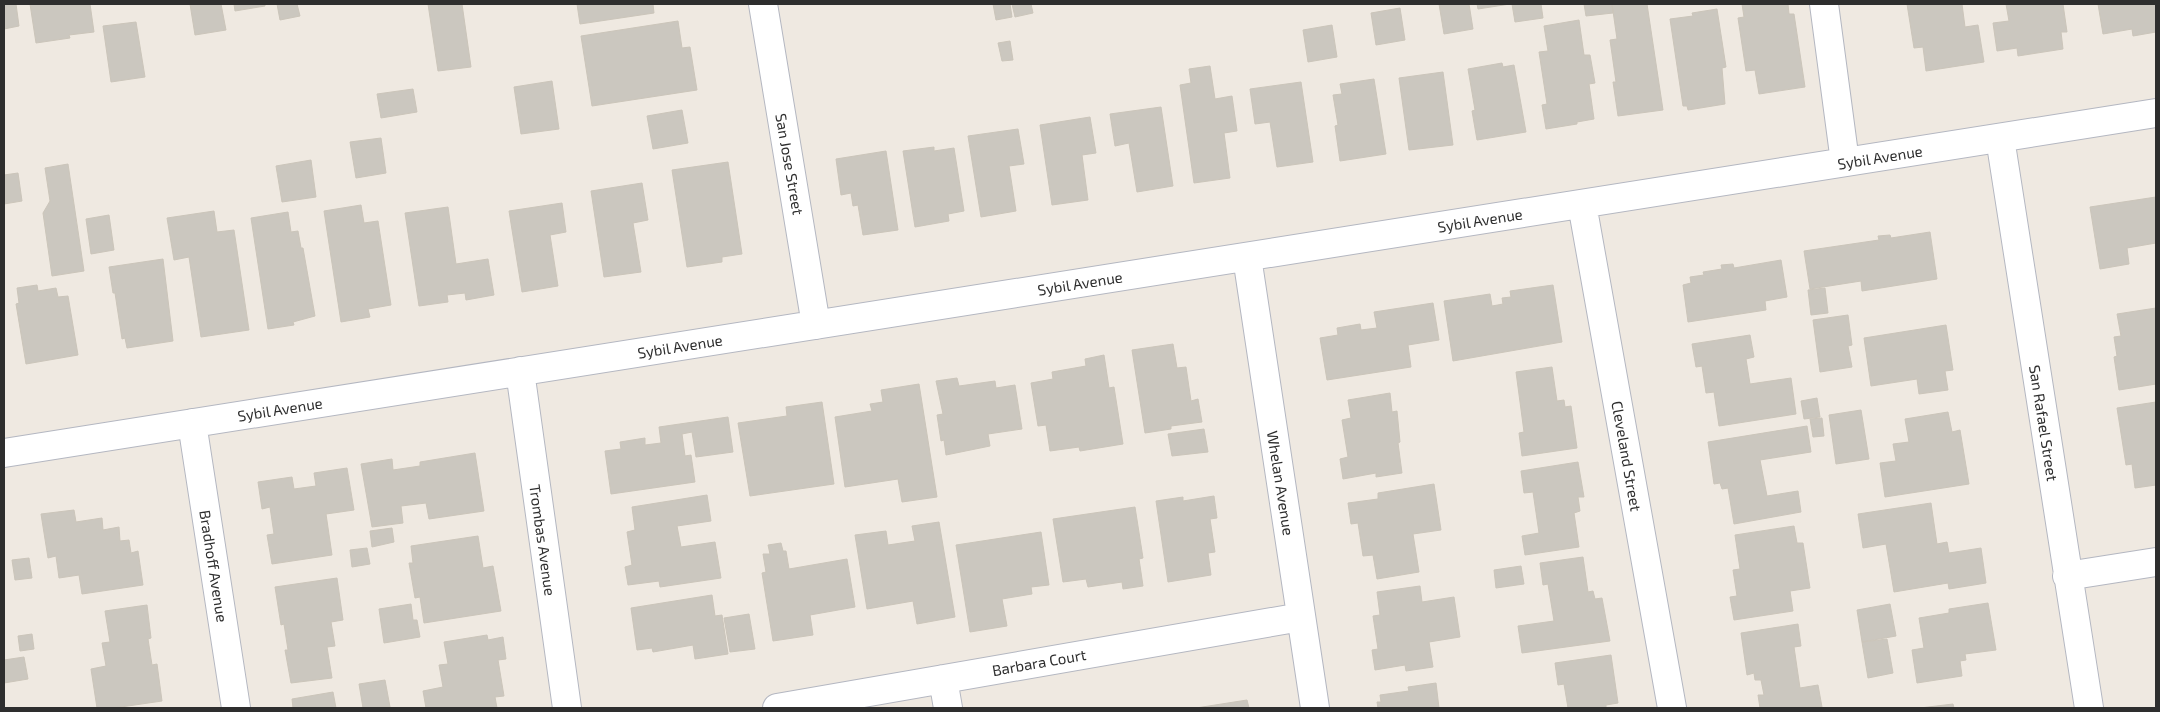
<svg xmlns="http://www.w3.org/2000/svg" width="2160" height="712" viewBox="0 0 2160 712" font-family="'Exo 2',sans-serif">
<rect width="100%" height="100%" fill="#efe9e1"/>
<!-- building -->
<path fill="#cbc7bf" stroke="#cbc5ba" d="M4,4H16L19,26L4,29Z
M30,4H90L94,32L69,35L70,38L36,43Z
M190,4H221L226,30L195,35Z
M234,4H265V6L235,11Z
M277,4H301H297L300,16L280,20Z
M428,4H462L471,67L438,71Z
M577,4H653L654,13L580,24Z
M993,4H1010L1012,17L996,20Z
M1012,4H1031L1033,13L1015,17Z
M1439,4H1469L1473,29L1444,34Z
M1477,4H1510L1478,9Z
M1512,4H1541L1543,18L1515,22Z
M1584,4H1612L1613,13L1586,16Z
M1612,4H1647L1663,110L1618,116L1613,82H1616L1610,40L1617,39Z
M1742,4H1788L1789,14H1794L1805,87L1759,94L1755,70L1746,71L1738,18L1744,17Z
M1907,4H1962L1965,27L1978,25L1984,62L1926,71L1923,47L1914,48Z
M2006,4H2063L2067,32H2061L2063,49L2018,56L2017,48L1997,51L1993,23L2009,21Z
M2098,4H2156V32L2133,36L2132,29L2103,34Z
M1400,8L1405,40L1376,45L1371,13Z
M1717,9L1726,67L1722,68L1725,104L1688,110L1687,106H1683L1670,19L1693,16L1692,13Z
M1579,20L1584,55H1590L1595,83L1589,84L1594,119L1577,122V124L1546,129L1542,105L1547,104L1539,52L1548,51L1544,26Z
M678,21L682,48L690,47L697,90L592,106L581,36Z
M136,22L145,77L111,82L103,26Z
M1332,25L1337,57L1308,62L1303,30Z
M1010,41L1013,60L1002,61L998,43Z
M1502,63L1503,67L1514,65L1526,132L1477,140L1472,111L1475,110L1468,69Z
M1210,66L1215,99L1232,96L1237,131L1224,133L1230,178L1194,183L1180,85L1191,83L1189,69Z
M1443,72L1453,145L1409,150L1399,78Z
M1374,79L1386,154L1340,161L1335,126L1338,125L1333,95L1342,94L1340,84Z
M552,81L559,129L521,134L514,87Z
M1301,82L1313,162L1277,167L1270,122L1255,124L1250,89Z
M413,89L417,112L381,118L377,94Z
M1161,107L1173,186L1137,192L1129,143L1115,146L1110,114Z
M682,110L688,143L653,149L647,116Z
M1090,117L1096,153L1082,155L1088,200L1052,205L1040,125Z
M1018,129L1024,164L1009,166L1016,211L981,217L968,136Z
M381,138L386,173L356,178L350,142Z
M934,147V151L954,148L964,211L948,214L949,221L915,227L903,151Z
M886,151L898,230L863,235L858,205L853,206L851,193L841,195L836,159Z
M311,160L316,197L282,202L276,166Z
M728,162L742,254L722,257V262L687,267L672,170Z
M68,164L84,271L52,276L43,213L50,201L45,168Z
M18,173L22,201L4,204V175Z
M642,183L648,220L633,223L641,272L604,277L591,191Z
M2156,197V243L2127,248L2129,264L2100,269L2090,207Z
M562,203L566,232L550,235L558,286L522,292L509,211Z
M361,205L364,223L378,221L391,305L368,309L370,317L341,322L324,211Z
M448,207L456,264L488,259L494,295L466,300L465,293L447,295L448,302L419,306L405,213Z
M214,211L217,232L234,230L249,330L201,337L189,257L174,260L167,218Z
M288,212L291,232L298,231L301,248H303L315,316L293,322L294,325L268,329L251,218Z
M109,215L114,250L91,254L86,219Z
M1930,232L1937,279L1862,291L1861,281L1810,289L1804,251L1879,240L1878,236L1890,235L1891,238Z
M163,259L173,341L127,348L125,338L122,339L115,293H113L109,267Z
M1781,260L1787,297L1765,301L1766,310L1688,322L1683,285L1691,283L1690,277L1704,275L1703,272L1722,269L1721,265L1733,264L1734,268Z
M37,285L38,291L56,288L58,297L68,296L78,355L26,364L16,304L19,303L17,288Z
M1553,285L1562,342L1453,361L1444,301L1490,294L1492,306L1503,304L1502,298L1511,297L1510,291Z
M1825,288L1828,313L1811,315L1808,290Z
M1433,303L1439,340L1408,345L1411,367L1327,380L1320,338L1338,335L1337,328L1360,324L1361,330L1377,328L1374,312Z
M2156,308V384L2119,390L2114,357L2117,356L2114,337L2121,336L2117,314Z
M1848,315L1852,345L1848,346L1852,367L1820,372L1813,320Z
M1946,325L1953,370L1945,371L1948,390L1919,394L1917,379L1871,386L1864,338Z
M1750,335L1754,357L1746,359L1750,384L1791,378L1796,414L1719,426L1714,392L1706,393L1702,366L1696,367L1692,344Z
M1173,344L1177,368L1186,367L1191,401L1198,399L1202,422L1171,426V429L1145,433L1132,350Z
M1104,355L1109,388L1114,387L1123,444L1080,451L1079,447L1050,451L1046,425L1038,426L1031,383L1053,379L1052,372L1086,366L1085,359Z
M1552,367L1557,401L1564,400L1565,407L1571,406L1577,448L1522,456L1519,433L1524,432L1516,372Z
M957,378L959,386L995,381L996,388L1015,385L1022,429L988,434L990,446L946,455L944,440L941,441L937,415L943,414L936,381Z
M919,384L937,497L902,502L898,479L845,487L835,417L872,411L870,404L883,402L881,390Z
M1390,393L1392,412L1397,411L1400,442L1398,443L1402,473L1376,477V473L1343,479L1340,459L1348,457L1342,420L1351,418L1348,400Z
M1817,398L1820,417L1804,419L1801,401Z
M822,402L834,484L750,496L738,423L787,416L786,407Z
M2156,402V485L2135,488L2132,464L2126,465L2117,408Z
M1861,410L1869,459L1836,464L1829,415Z
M1948,412L1952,432L1960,430L1969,484L1885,497L1880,463L1896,461L1893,444L1909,442L1905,419Z
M728,417L733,452L696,457L692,432L682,434L685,456L691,455L695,482L611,494L605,451L621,449L620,442L645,438V445L661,443L659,427Z
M1822,418L1824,436L1813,437L1810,419Z
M1807,426L1811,452L1760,460L1767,496L1798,491L1801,512L1734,524L1728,488L1722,489L1720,483L1714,484L1708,442Z
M1204,429L1208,452L1172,456L1168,434Z
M475,453L484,511L429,519L426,503L401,506L403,523L372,527L361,464L392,459L393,470L420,466V462Z
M1578,462L1584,497H1578L1580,511L1574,513L1579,547L1525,555L1522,536L1539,533L1533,492L1524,493L1521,471Z
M347,468L354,510L326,514L332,555L272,564L267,535L274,534L270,507L262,509L258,482L292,477L294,489L316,486L314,473Z
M1434,484L1441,530L1413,534L1419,572L1377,579L1373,555L1363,556L1358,523L1351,524L1348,503L1378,499V493Z
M707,495L711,521L677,526L681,547L715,542L721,578L660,587L659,581L628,585L625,567L632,565L627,532L635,530L632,507Z
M1214,496L1217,518L1210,519L1215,552L1208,553L1211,575L1168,582L1156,501L1183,497V501Z
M1931,503L1937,544L1947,542L1949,553L1981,548L1986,583L1949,589L1948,583L1894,592L1886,544L1863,548L1858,514Z
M1135,507L1143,558L1139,559L1143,586L1123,589L1122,582L1088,587L1086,579L1063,582L1053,519Z
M74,510L76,522L102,518L103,530L119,527L120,541L129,540L131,553L138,551L143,585L82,594L79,575L59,578L56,556L48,558L41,514Z
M939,522L955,617L917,624L913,601L867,609L855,535L886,531L888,545L915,541L912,526Z
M1794,526L1797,543H1803L1810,588L1790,591L1793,611L1734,620L1730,597L1737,596L1733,570L1740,569L1735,535Z
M392,528L394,542L372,547L370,531Z
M1041,532L1049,585L1031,587L1032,594L1002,599L1007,626L970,632L956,545Z
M478,536L483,568L493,566L501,611L424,623L420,597L415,598L409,563H413L411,546Z
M781,543L783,551H786L789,569L847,559L855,607L810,615L813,635L773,641L762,573L766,572L763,554H770L768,545Z
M367,548L370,564L352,567L350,550Z
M1583,557L1588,592L1593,591L1595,599L1602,598L1610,641L1522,653L1518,626L1554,621L1548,584L1543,585L1540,563Z
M29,558L32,578L15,580L12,560Z
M1521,566L1524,584L1496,588L1494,570Z
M337,578L343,620L331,622L335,646L327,647L332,678L291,683L285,650H288L284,624L281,625L275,587Z
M1420,586L1422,602L1454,597L1460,637L1429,642L1433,667L1406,671L1405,665L1375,670L1372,650L1378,649L1373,616L1380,615L1377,592Z
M712,595L715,616L722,615L728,654L695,659L693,645L653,652L652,648L637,650L631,608Z
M1988,603L1996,650L1965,654L1966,660L1960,661L1962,676L1917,683L1912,650L1924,648L1919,618L1949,613V609Z
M411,604L413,620H417L420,637L384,643L379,609Z
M1890,604L1896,636L1862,642L1857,610Z
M147,605L151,638L148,639L152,665L157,664L162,701L114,708H97L91,669L106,666L102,643L110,642L105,611Z
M749,614L755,649L730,652L724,618Z
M1798,624L1801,646L1794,647L1800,688L1818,685L1822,707L1760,708L1758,695H1764L1761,680H1755L1754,673L1747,675L1741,633Z
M32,634L34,649L20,651L18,636Z
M487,635L488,640L503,637L506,659L498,660L504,696L495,697L497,708H426L423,691L443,687L439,665L448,664L444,642Z
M1887,639L1893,673L1868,678L1862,642Z
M1611,655L1618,703L1606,705V708H1568L1564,684L1558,685L1555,663Z
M24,657L28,679L4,683V660Z
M385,680L390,707L363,708L359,684Z
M1436,683L1439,708H1378L1377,702H1381L1380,695L1409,691L1408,687Z
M333,692L336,708H293L292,699Z
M1247,700L1249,708H1196Z
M1953,704L1954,708H1920Z"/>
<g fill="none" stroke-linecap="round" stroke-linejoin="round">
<defs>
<path id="street" d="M763,4L816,325
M1824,4L1845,162
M2000,138L2089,708
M1582,204L1672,708
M1247,257L1315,708
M520,371L567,708
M192,423L236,708
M4,453L2156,113
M2067,576L2156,562
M943,679L948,708
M777,708L1301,617"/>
</defs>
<!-- street casing -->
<use href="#street" stroke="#b4b7c1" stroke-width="30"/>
<!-- street -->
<use href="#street" stroke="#fff" stroke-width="28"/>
</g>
<g text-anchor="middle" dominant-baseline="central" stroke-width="4" stroke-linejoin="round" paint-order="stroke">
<!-- street labels -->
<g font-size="15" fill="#2e2e2e" stroke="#fff">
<text transform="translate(1880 157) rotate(-9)">Sybil Avenue</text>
<text transform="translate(790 164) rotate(80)">San Jose Street</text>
<text transform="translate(1480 220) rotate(-9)">Sybil Avenue</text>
<text transform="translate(1080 283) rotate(-9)">Sybil Avenue</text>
<text transform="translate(680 346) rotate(-9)">Sybil Avenue</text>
<text transform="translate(280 409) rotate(-9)">Sybil Avenue</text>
<text transform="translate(2044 423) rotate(81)">San Rafael Street</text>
<text transform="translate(1627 456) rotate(80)">Cleveland Street</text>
<text transform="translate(1281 483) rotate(81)">Whelan Avenue</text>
<text transform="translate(543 540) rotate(82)">Trombas Avenue</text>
<text transform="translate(214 566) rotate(81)">Bradhoff Avenue</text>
<text transform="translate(1039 662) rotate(-10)">Barbara Court</text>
</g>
</g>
<!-- border -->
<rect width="2160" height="712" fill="none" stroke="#2e2e2e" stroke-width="10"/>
</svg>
